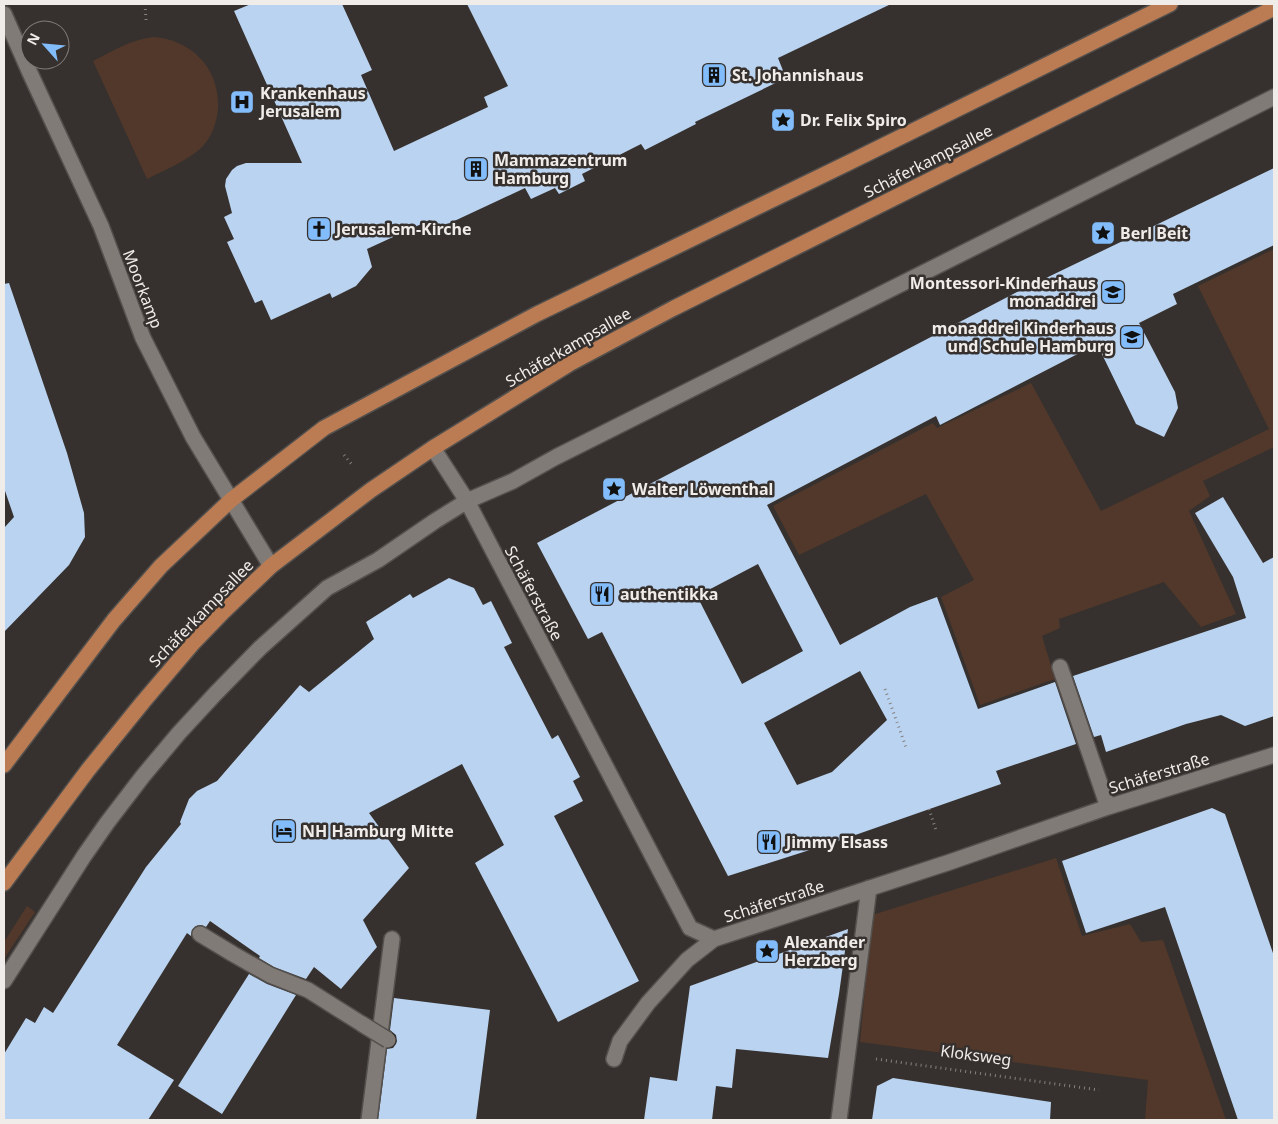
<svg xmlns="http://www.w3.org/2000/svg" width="1278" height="1124" viewBox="0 0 1278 1124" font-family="'Noto Sans',sans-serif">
<rect width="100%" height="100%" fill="#36312e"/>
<!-- green -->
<path fill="#51382a" d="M154,37C192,40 220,69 218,108C217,122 212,136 203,146C191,159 163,171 147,179L93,61C113,51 132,39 154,37Z
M1274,249V447L1203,481L1210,496L1189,511L1236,614L1201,627L1164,582L1059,619L1060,628L1042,636L1055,679L980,705L941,597L974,580L926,494L799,555L773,506L933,423L937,428L1031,383L1101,511L1269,429L1198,286Z
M1056,858L1082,936L1130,924L1141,942L1163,940L1226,1120H1145L1148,1080L860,1042L872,915Z
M27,906L35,912L4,959V942Z"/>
<!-- building -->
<path fill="#bad3f0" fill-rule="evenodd" d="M251,4H342L372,70L361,75L394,151L488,107L484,97L508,86L467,4H891L778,58L786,78L695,122L696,124L645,150L641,144L582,174L585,181L559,194L555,188L531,199L525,188L435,230L430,220L367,249L372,267L356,286L332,298L330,293L271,320L262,300L255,303L227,242L234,239L224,217L232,213L225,186L226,179L232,170L237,166L246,163H302L234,11Z
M1274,168V245L1173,294L1177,304L1139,323L1175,392L1178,408L1164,437L1136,424L1097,344L940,425L936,416L767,505L840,645L910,607L937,597L978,709L1055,682L1076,744L996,771L1001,784L841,840L728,876L602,632L588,639L537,543L1017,292ZM758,564L803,651L742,684L697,596ZM860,671L887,720L832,772L797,785L764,723Z
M9,283L67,453L84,513L85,537L69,565L4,632V528L14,517L4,488V284Z
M1223,497L1263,563L1274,557V716L1245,726L1221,715L1186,724L1106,752L1101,735L1094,737L1073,676L1246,618L1233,577L1195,513Z
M449,578L474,588L483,605L491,601L512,643L504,647L552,739L558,735L580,777L573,781L583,801L554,816L639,981L558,1022L475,863L504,845L462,764L369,813L409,868L363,920L377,947L341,989L314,967L306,979L274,967L259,958L260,956L210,921L206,927L201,925L196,926L192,930L191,936L187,933L117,1045L174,1080L148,1120H4V1054L26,1018L35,1023L44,1007L53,1013L146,867L181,824L180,822L189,799L197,791L217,781L300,685L309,692L374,639L366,622L410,594L413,598Z
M1212,808L1225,814L1274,956V1120H1238L1165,907L1086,933L1062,861Z
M848,929L839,994L828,1058L736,1049L732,1088L716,1086L712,1120H644L650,1077L677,1081L690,986Z
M249,974L267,984L296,995L222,1114L178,1086Z
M394,998L490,1010L476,1120H378L387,1049L393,1048L396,1044L397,1041L396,1035L390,1030Z
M893,1078L1051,1102L1050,1120H872L877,1086Z"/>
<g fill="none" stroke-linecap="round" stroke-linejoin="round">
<defs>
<path id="minor" d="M4,14L30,73L101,226L143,338L193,437L271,566
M433,448L467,501L690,928L714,939L950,862L1108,807L1274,755
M1060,667L1108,807
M200,934L233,954L270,975L308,990L362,1024
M4,981L84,856L107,823L143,776L179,733L216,693L260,648L327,588L378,560L435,521L467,501L513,481L556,457L1274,97
M614,1059L620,1041L648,1003L687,960L714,939
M369,1120L392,939
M839,1120L869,888"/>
<path id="major" d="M4,765L114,620L161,566L231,500L324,428L537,314L848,163L1170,4
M4,883L88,770L143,702L194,642L223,612L271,566L371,490L433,448L569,364L674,308L1274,8"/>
</defs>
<!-- minor casing -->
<use href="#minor" stroke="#54504d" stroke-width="18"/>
<!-- major casing -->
<use href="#major" stroke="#54504d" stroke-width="18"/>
<!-- path -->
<path stroke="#86827f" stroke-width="3" stroke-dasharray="1 4" stroke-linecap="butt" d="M145,4L146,20
M344,455L353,466
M885,689L907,750
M929,809L936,830
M876,1059L1099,1090"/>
<!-- minor -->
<use href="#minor" stroke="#817b78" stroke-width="15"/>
<!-- major -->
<use href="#major" stroke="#bb7c53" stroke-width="15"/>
<defs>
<path id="minor-bridge" d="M362,1024L388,1040"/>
</defs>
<!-- minor-bridge casing -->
<use href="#minor-bridge" stroke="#54504d" stroke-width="18" stroke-linecap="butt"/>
<!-- minor-bridge -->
<use href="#minor-bridge" stroke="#817b78" stroke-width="15"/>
</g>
<!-- icons -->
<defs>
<symbol id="building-square" viewBox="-11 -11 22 22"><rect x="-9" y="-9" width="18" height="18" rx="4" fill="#83bcfb" stroke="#36312e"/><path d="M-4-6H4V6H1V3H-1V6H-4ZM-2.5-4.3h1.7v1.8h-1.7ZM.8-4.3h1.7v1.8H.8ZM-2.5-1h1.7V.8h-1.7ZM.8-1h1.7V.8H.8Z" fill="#111"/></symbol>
<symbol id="hospital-square" viewBox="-11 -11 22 22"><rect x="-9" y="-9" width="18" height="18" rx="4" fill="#83bcfb" stroke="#36312e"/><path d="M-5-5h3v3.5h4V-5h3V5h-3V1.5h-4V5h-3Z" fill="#111"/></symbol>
<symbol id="sight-square" viewBox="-11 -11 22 22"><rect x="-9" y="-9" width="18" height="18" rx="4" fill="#83bcfb" stroke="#36312e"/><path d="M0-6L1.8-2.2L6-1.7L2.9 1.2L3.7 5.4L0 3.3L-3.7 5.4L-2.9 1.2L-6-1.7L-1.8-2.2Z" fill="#111"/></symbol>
<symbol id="church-square" viewBox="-11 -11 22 22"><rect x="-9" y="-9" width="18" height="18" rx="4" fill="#83bcfb" stroke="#36312e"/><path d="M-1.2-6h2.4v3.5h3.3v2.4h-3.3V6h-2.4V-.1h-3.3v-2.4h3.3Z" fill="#111"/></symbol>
<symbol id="school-square" viewBox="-11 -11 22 22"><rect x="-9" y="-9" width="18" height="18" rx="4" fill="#83bcfb" stroke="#36312e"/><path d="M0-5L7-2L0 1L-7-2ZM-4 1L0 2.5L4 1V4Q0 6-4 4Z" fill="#111"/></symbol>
<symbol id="restaurant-square" viewBox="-11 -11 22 22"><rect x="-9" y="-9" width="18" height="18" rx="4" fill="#83bcfb" stroke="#36312e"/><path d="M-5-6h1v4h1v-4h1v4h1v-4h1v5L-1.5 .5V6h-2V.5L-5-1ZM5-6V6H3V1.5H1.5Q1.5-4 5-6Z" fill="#111"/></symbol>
<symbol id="hotel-square" viewBox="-11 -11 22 22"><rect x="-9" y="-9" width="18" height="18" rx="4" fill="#83bcfb" stroke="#36312e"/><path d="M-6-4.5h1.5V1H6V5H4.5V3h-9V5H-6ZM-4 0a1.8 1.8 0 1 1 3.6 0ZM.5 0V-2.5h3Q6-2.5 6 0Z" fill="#111"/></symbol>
</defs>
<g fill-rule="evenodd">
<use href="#building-square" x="700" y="61" width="28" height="28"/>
<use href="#hospital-square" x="228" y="88" width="28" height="28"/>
<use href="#sight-square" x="769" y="106" width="28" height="28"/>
<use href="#building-square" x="462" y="155" width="28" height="28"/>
<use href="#church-square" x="305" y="215" width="28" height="28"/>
<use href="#sight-square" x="1089" y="219" width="28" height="28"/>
<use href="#school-square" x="1099" y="278" width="28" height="28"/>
<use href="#school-square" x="1118" y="323" width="28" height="28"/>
<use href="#sight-square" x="600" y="475" width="28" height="28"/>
<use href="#restaurant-square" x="588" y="580" width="28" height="28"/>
<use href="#hotel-square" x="270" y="817" width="28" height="28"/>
<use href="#restaurant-square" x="755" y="828" width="28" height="28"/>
<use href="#sight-square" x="753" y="937" width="28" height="28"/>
</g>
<g text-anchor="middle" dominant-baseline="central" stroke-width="5" stroke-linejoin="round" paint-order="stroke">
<!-- poi labels -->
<g font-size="16" font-weight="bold" fill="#efecea" stroke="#36312e" text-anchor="start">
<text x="732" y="75">St. Johannishaus</text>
<text x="260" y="93">Krankenhaus<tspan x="260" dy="18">Jerusalem</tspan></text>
<text x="800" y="120">Dr. Felix Spiro</text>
<text x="494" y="160">Mammazentrum<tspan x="494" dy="18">Hamburg</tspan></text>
<text x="336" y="229">Jerusalem-Kirche</text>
<text x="1120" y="233">Berl Beit</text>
<text x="1096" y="283" text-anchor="end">Montessori-Kinderhaus<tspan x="1096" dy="18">monaddrei</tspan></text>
<text x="1114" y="328" text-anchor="end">monaddrei Kinderhaus<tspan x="1114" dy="18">und Schule Hamburg</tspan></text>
<text x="632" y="489">Walter Löwenthal</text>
<text x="620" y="594">authentikka</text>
<text x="302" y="831">NH Hamburg Mitte</text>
<text x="786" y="842">Jimmy Elsass</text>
<text x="784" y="942">Alexander<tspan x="784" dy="18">Herzberg</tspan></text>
</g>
<!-- street labels -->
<g font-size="16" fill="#efecea" stroke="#36312e">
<text transform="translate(928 161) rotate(-27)">Schäferkampsallee</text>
<text transform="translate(143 289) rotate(69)">Moorkamp</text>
<text transform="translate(568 347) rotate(-30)">Schäferkampsallee</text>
<text transform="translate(534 593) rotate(62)">Schäferstraße</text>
<text transform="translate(201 613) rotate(-46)">Schäferkampsallee</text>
<text transform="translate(1159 773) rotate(-17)">Schäferstraße</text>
<text transform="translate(774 901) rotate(-18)">Schäferstraße</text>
<text transform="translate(976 1055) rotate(8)">Kloksweg</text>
</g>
</g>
<!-- border -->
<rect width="1278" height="1124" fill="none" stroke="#efecea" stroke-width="10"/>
<!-- north arrow -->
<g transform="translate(45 45) rotate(297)"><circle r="24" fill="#36312e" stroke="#807c79"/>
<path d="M0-4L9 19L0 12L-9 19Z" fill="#83bcfb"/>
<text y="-8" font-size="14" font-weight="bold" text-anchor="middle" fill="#efecea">N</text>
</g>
</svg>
